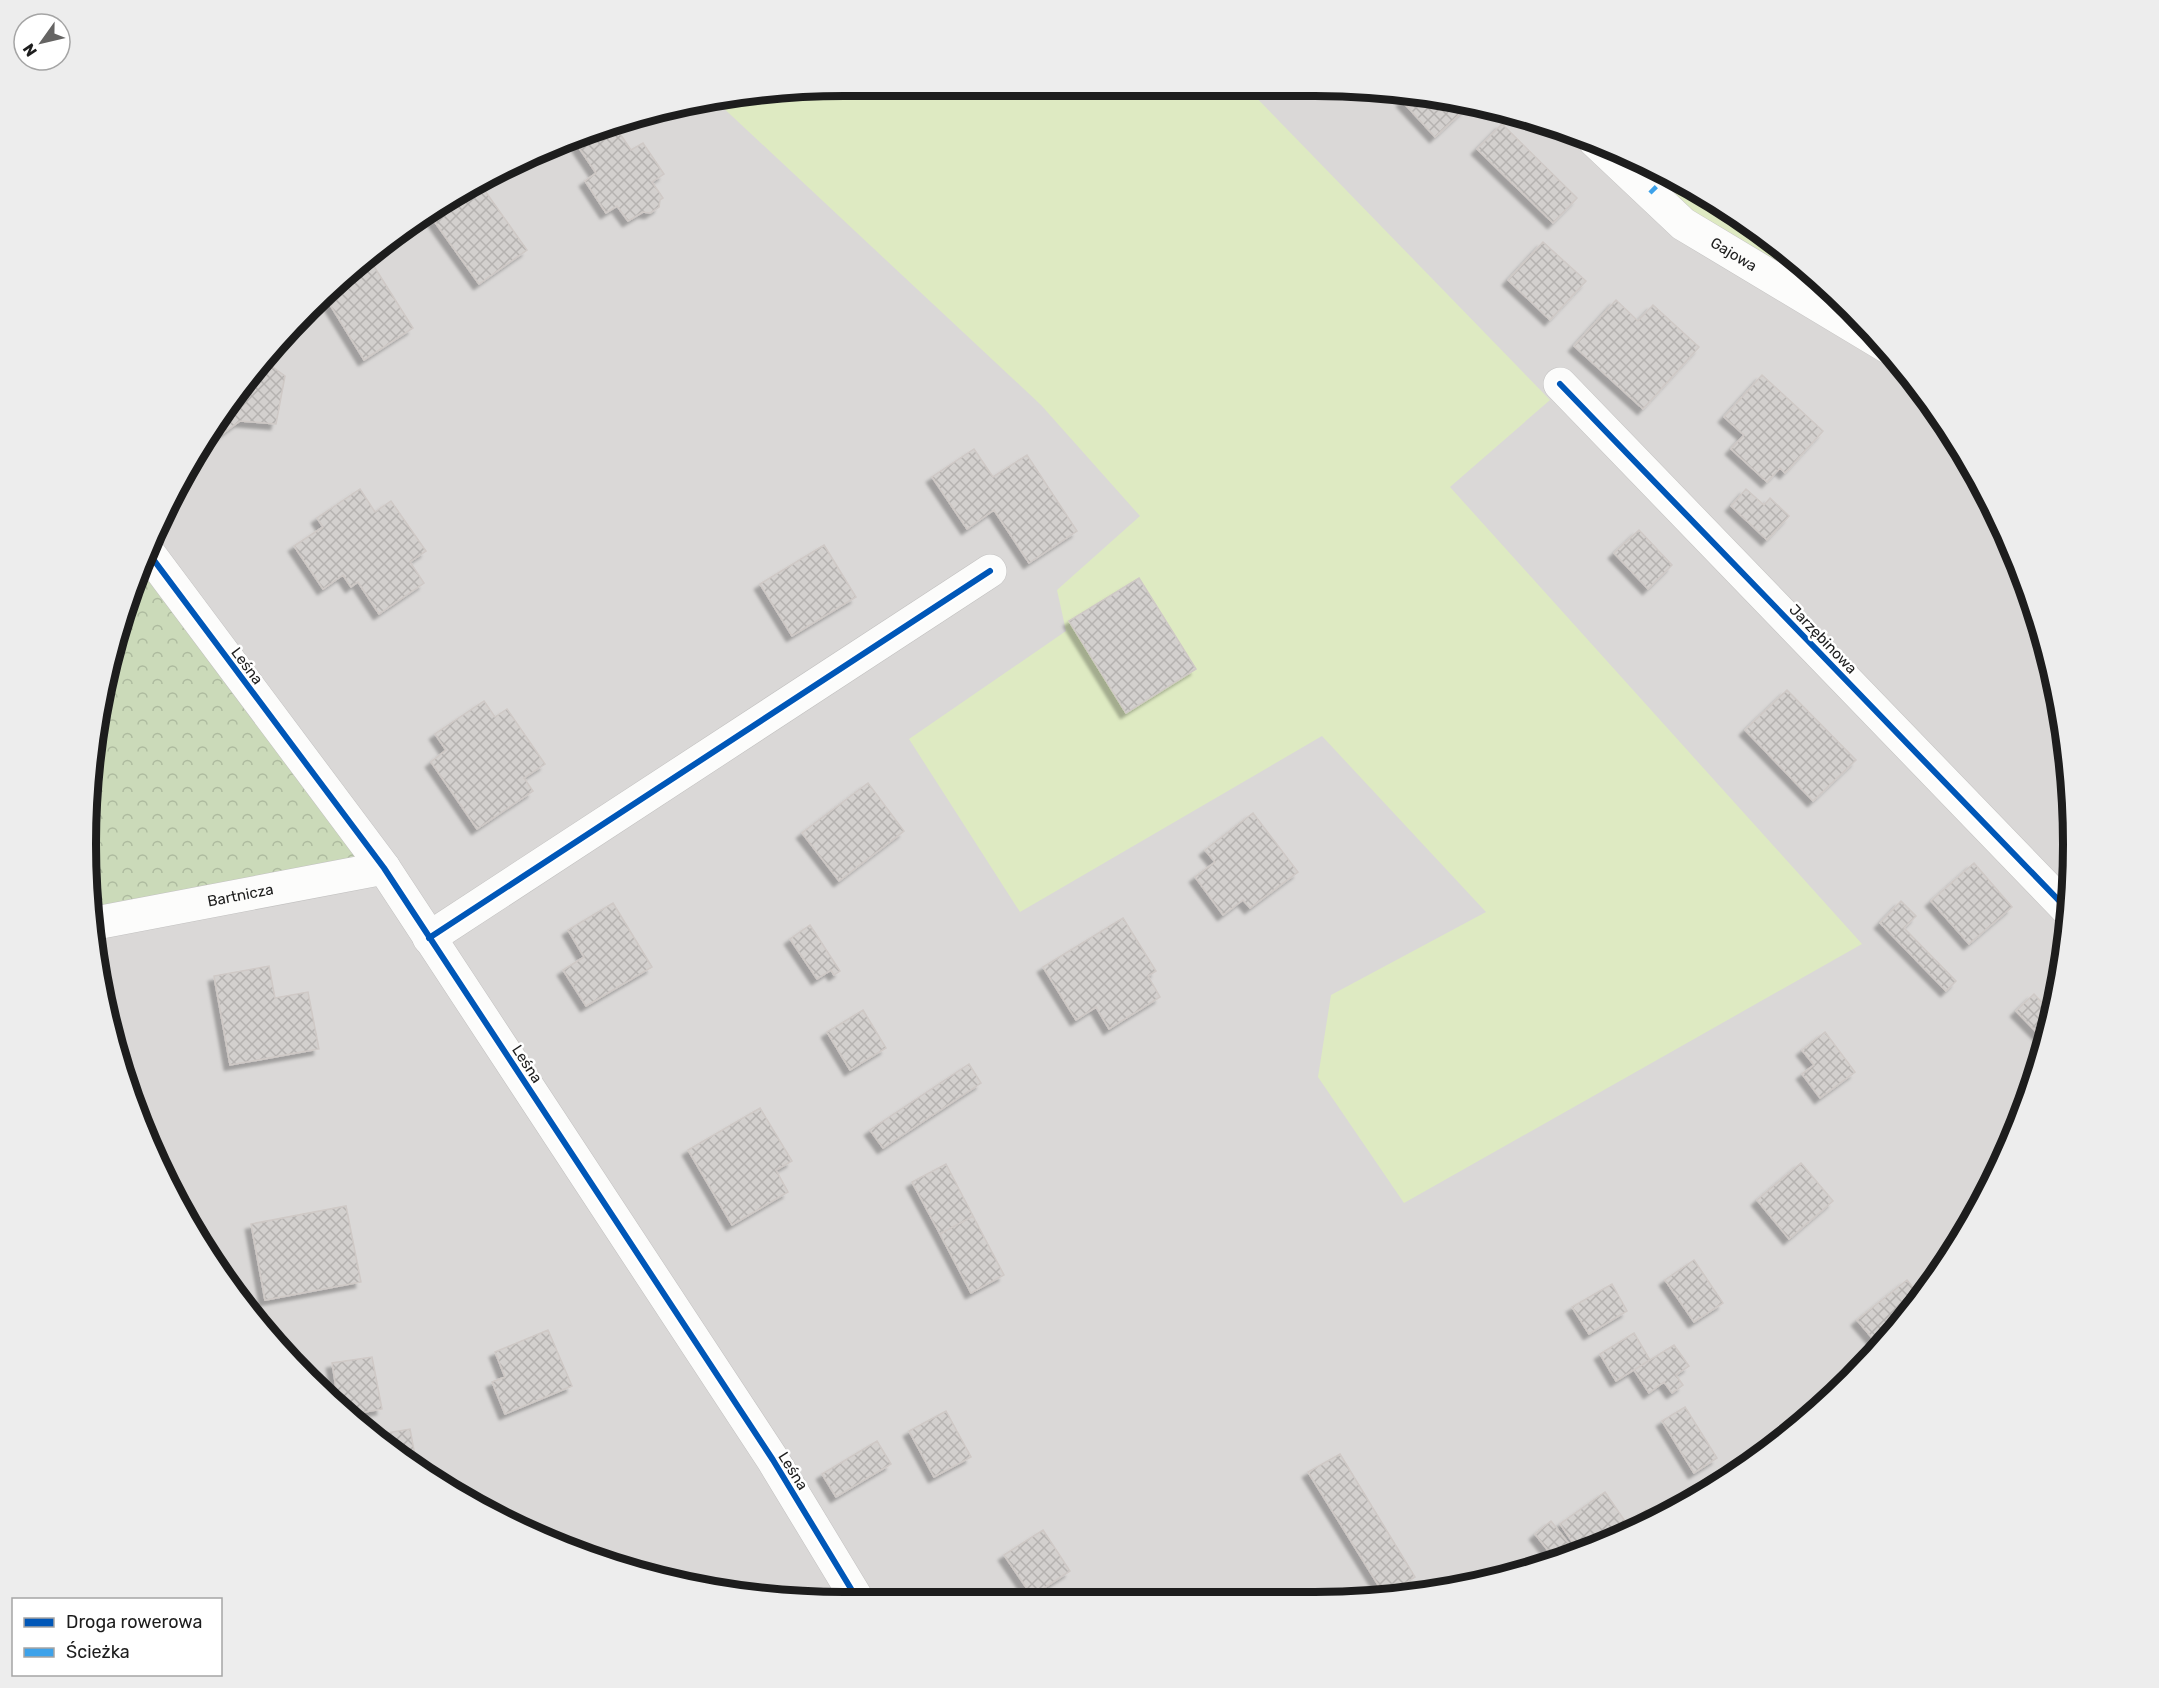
<svg xmlns="http://www.w3.org/2000/svg" width="2159" height="1688" viewBox="0 0 2159 1688" font-family="Rubik,sans-serif">
<defs>
<pattern id="forest-crowns" width="20" height="18" patternUnits="userSpaceOnUse" patternTransform="scale(1.5)"><rect width="20" height="18" fill="#cbdab9"/><path d="M2 6a3 3 0 1 1 6 0M12 15a3 3 0 1 1 6 0" fill="none" stroke="#aebb9f"/></pattern>
<pattern id="building-cross-hatch" width="8" height="8" patternUnits="userSpaceOnUse" patternTransform="scale(1.5)"><rect width="8" height="8" fill="#d3d0ce"/><path d="M0 0l8 8M0 8l8-8" fill="none" stroke="#b5b2b0"/></pattern>
<filter id="shadow"><feDropShadow dx="-5.5" dy="5.5" stdDeviation="1.5" flood-color="#0004"/></filter>
</defs>
<rect width="100%" height="100%" fill="#ebe8e5"/>
<!-- residential -->
<path fill="#dad8d7" d="M844,86L1364,87L1558,126L1651,164L1777,242L1885,344L1972,464L2033,600L2067,745L2072,893L2048,1040L1995,1179L1917,1305L1815,1414L1695,1501L1558,1562L1365,1601L844,1602L696,1588L554,1545L422,1474L307,1380L187,1224L111,1041L96,923L150,555L187,465L307,308L464,187L647,111Z"/>
<!-- grass -->
<path fill="#deeac2" d="M844,86L1246,87L1550,400L1450,487L1862,944L1404,1203L1318,1077L1331,995L1486,912L1322,736L1020,912L909,739L1066,631L1057,590L1140,516L1041,405L717,102Z
M1667,174L1777,242L1885,344L1650,193Z"/>
<!-- forest -->
<path fill="url(#forest-crowns)" d="M1595,141L1651,164L1667,174L1650,193Z
M150,555L384,868L96,923L86,844L111,648Z"/>
<!-- building -->
<path fill="url(#building-cross-hatch)" stroke="#cfc9c6" stroke-width="1.5" filter="url(#shadow)" d="M1408,96L1464,107L1466,108L1435,137L1402,101Z
M1502,124L1577,198L1553,223L1477,149Z
M614,125L631,150L643,143L664,174L652,182L663,198L660,200L659,207L650,213L643,212L628,221L617,206L606,213L585,181L596,173L577,145L593,134Z
M478,181L527,250L479,284L429,214L464,187Z
M1543,242L1586,281L1550,320L1508,280Z
M370,260L413,328L364,360L324,295Z
M1616,300L1638,321L1653,305L1699,347L1643,409L1574,346Z
M266,362L285,376L276,424L240,421L196,453Z
M1762,375L1823,431L1785,473L1780,468L1767,482L1731,449L1744,435L1724,417Z
M974,449L993,477L1027,455L1077,531L1029,563L994,510L967,529L932,477Z
M360,489L375,512L391,501L426,551L410,562L424,583L379,614L358,582L351,587L343,575L323,589L294,546L323,527L317,518Z
M1746,489L1764,505L1770,498L1789,516L1767,540L1731,506Z
M1639,530L1672,565L1648,589L1614,553Z
M824,545L856,597L792,636L760,584Z
M1139,578L1196,669L1126,713L1069,621Z
M1787,690L1856,760L1813,801L1745,730Z
M484,701L495,717L507,709L545,764L524,778L533,791L477,829L431,762L446,750L435,734Z
M868,783L904,831L839,881L802,833Z
M1253,813L1298,872L1250,908L1243,900L1223,915L1195,877L1215,862L1205,850Z
M1974,863L2012,907L1969,944L1931,901Z
M1901,901L1916,916L1904,928L1956,981L1946,991L1880,923Z
M613,903L652,967L586,1006L563,970L584,957L568,930Z
M1123,918L1156,971L1148,976L1160,997L1109,1029L1096,1007L1076,1020L1043,967Z
M810,925L840,971L834,975L831,970L817,979L790,939Z
M269,966L275,998L308,992L319,1049L230,1065L214,976Z
M2034,994L2048,1009L2054,1004L2047,1043L2016,1011Z
M863,1010L886,1048L850,1070L827,1032Z
M1825,1032L1855,1072L1820,1098L1802,1074L1814,1065L1802,1050Z
M969,1064L981,1083L883,1148L870,1130Z
M760,1108L792,1161L776,1170L788,1192L732,1225L688,1150Z
M1801,1163L1833,1201L1789,1239L1757,1200Z
M946,1164L973,1216L940,1234L912,1182Z
M346,1206L361,1282L265,1300L251,1224Z
M973,1216L1004,1275L971,1293L940,1234Z
M1694,1260L1723,1303L1694,1322L1665,1280Z
M1907,1280L1922,1298L1917,1305L1879,1346L1857,1320Z
M1612,1284L1627,1311L1589,1334L1572,1307Z
M548,1330L572,1386L505,1414L492,1382L505,1377L495,1352Z
M1634,1333L1650,1360L1616,1381L1600,1354Z
M1674,1345L1689,1366L1676,1375L1683,1385L1672,1393L1664,1382L1649,1393L1634,1370Z
M372,1357L382,1409L349,1415L339,1406L332,1363Z
M1685,1407L1717,1458L1694,1473L1662,1421Z
M946,1411L971,1457L934,1477L909,1431Z
M410,1429L418,1471L375,1435Z
M877,1441L891,1464L836,1497L822,1474Z
M1340,1454L1415,1577L1385,1596L1308,1472Z
M1605,1492L1631,1530L1580,1553L1560,1524Z
M1646,1510L1653,1520L1632,1529L1627,1524Z
M1551,1521L1577,1554L1558,1562L1547,1565L1554,1558L1535,1534Z
M1043,1530L1070,1571L1032,1596L1004,1555Z"/>
<g fill="none" stroke-linecap="round" stroke-linejoin="round">
<defs>
<g id="minor">
<path id="s1" d="M1595,141L1683,224L1888,347"/>
<path d="M1560,384L2069,911"/>
<path d="M150,555L384,868L773,1460L859,1602"/>
<path id="s2" d="M96,923L384,868"/>
<path d="M429,938L990,571"/>
</g>
</defs>
<!-- minor casing -->
<use href="#minor" stroke="#c2c1c0" stroke-width="34"/>
<!-- minor -->
<use href="#minor" stroke="#fcfcfb" stroke-width="33"/>
<!-- quiet -->
<path stroke="#3da2ea" stroke-width="4.5" stroke-dasharray="9 4.5" stroke-linecap="butt" d="M1650,193L1668,175"/>
<defs>
<path id="cycleway" d="M1560,384L2069,911
M150,555L384,868L773,1460L859,1602
M429,938L990,571"/>
</defs>
<!-- cycleway casing -->
<use href="#cycleway" stroke="#fff" stroke-width="10"/>
<!-- cycleway -->
<use href="#cycleway" stroke="#0057b8" stroke-width="6"/>
</g>
<g text-anchor="middle" dominant-baseline="central" stroke-width="5" stroke-linejoin="round" paint-order="stroke">
<!-- street labels -->
<g font-size="15" fill="#1d1d1d" stroke="#fff">
<text stroke="none"><textPath href="#s1" startOffset="180">Gajowa</textPath></text>
<text transform="translate(1823 639) rotate(46)">Jarzębinowa</text>
<text transform="translate(247 666) rotate(53)">Leśna</text>
<text stroke="none"><textPath href="#s2" startOffset="147">Bartnicza</textPath></text>
<text transform="translate(527 1064) rotate(57)">Leśna</text>
<text transform="translate(793 1471) rotate(58)">Leśna</text>
</g>
</g>
<!-- crop -->
<path d="M0 0H2159V1688H0ZM844 96H1315A748 748 0 0 1 2063 844V844A748 748 0 0 1 1315 1592H844A748 748 0 0 1 96 844V844A748 748 0 0 1 844 96Z" fill="#ededed" fill-rule="evenodd"/>
<path fill="none" stroke="#1d1d1d" stroke-width="8" d="M844 96H1315A748 748 0 0 1 2063 844V844A748 748 0 0 1 1315 1592H844A748 748 0 0 1 96 844V844A748 748 0 0 1 844 96Z"/>
<!-- legend -->
<rect x="12" y="1598" width="210" height="78" fill="#ffffff" stroke="#a5a5a5" stroke-width="1.5"/>
<rect x="24" y="1618" width="30" height="9" fill="#0057b8" stroke="#a5a5a5" stroke-width="1.5"/>
<text x="66" y="1628" font-size="18" fill="#1d1d1d">Droga rowerowa</text>
<rect x="24" y="1648" width="30" height="9" fill="#3da2ea" stroke="#a5a5a5" stroke-width="1.5"/>
<text x="66" y="1658" font-size="18" fill="#1d1d1d">Ścieżka</text>
<!-- north arrow -->
<g transform="translate(42 42) rotate(236)"><circle r="28" fill="#ffffff" stroke="#a5a5a5" stroke-width="1.5"/>
<path d="M0-4.5L10 22L0 15L-10 22Z" fill="#656463"/>
<text y="-9" font-size="16" font-weight="bold" text-anchor="middle" fill="#1d1d1d">N</text>
</g>
</svg>
